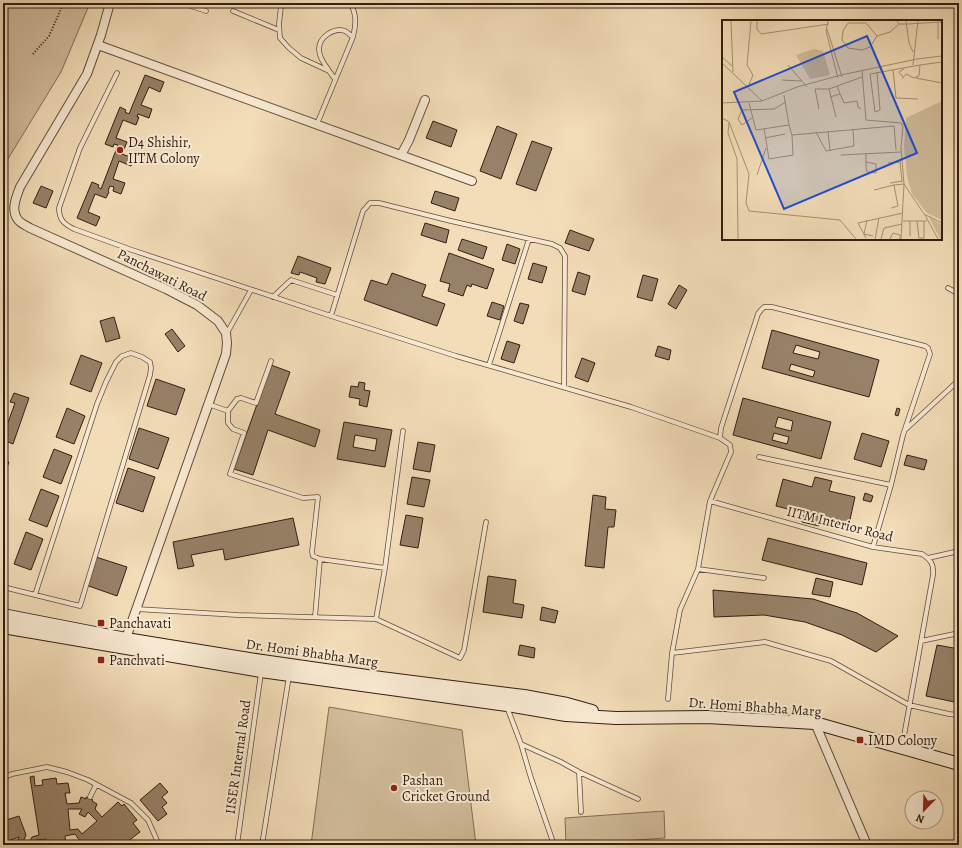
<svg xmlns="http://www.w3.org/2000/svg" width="962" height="848" viewBox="0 0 962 848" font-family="Alegreya,serif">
<rect width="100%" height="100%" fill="#f3ddb8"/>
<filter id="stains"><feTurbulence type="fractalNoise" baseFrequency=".005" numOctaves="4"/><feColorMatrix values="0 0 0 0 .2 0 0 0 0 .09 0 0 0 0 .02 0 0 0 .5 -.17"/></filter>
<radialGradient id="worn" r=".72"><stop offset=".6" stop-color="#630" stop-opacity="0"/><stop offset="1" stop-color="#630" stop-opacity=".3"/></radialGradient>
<!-- green -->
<path fill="#d2bd9c" stroke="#826e57" d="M3,3H90L61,72L3,167Z
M329,707L462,730L476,845H311Z
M664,811L665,838L566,845L565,818Z"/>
<!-- building -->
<path fill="#978168" stroke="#331e12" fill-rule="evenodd" d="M145,75L164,82L160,92L149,87L141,105L152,109L149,118L138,114L137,117H139L136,125L123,120L116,138L127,142L122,154L127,156L128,153L135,156L131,166L119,161L113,179L125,183L121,194L113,191L114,187L110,186L108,191L109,192L106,198L95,194L88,212L100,217L96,226L77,218L92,182L99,185L98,187L101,189L118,145L114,144L113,147L105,144L120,107L126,110L125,112L129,114Z
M433,121L457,130L451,147L426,138Z
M497,126L517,134L501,179L480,171Z
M532,141L552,148L536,191L516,184Z
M41,186L53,191L46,208L33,203Z
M435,191L459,198L455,211L431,203Z
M425,223L449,230L446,243L421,235Z
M570,230L594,239L589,251L565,243Z
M462,239L487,247L483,259L458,250Z
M507,244L520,249L515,264L502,260Z
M449,253L494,269L487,289L472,284L471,287L467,285L463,296L448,291L450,284L440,281Z
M298,256L331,268L325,284L316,282L317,278L300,272L299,275L291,273Z
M533,263L547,267L542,283L528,279Z
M578,272L590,276L585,295L572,291Z
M392,273L426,285L422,296L445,304L437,326L364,300L371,280L387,285Z
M643,275L658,279L652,301L637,297Z
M679,285L687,290L676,309L668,304Z
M492,302L504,306L500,320L487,316Z
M520,303L529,305L523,324L514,321Z
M114,317L120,338L106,342L100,321Z
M172,329L185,346L178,352L165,334Z
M772,330L879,360L869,397L762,368ZM796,345L820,352L818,359L793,353ZM791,364L815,371L813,377L789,370Z
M507,341L520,345L514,363L501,359Z
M658,346L671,350L669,360L655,356Z
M81,355L102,363L91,392L70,384Z
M582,358L595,363L588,382L575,377Z
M271,365L290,372L275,414L320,430L315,447L268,430L253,475L234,469Z
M156,379L185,389L176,415L147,406Z
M359,382L365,383L364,390L370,391L367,407L359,405L360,399L349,397L351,386L358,387Z
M14,393L29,398L13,444L3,440V427L6,428L15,403L10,402Z
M743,398L831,422L821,459L733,435ZM778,417L793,421L791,431L775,427ZM774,433L789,437L787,444L772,440Z
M67,408L85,416L74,444L56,437Z
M897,408L900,409L898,416L895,415Z
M344,422L392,430L385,467L337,459ZM355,435L377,439L375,451L353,447Z
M139,428L169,438L158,469L129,459Z
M862,433L889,441L881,467L854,459Z
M418,442L435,445L430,472L413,469Z
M54,449L72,456L61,484L43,477Z
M907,455L927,460L924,470L904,465Z
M3,460L9,462L3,478Z
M128,468L155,477L143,512L116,503Z
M412,477L430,480L424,507L407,504Z
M815,477L832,481L829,491L855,497L849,524L821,517L819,526L802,522L804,513L776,506L783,479L812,487Z
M41,489L59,496L47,527L29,520Z
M865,493L873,496L871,502L863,500Z
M593,495L606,497L605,509L616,510L614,527H608L604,568L585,566Z
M406,515L423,518L418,548L400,545Z
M293,518L299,545L225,560L223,549L191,555L194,566L178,569L173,542Z
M26,532L43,539L31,570L14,564Z
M768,538L867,563L862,585L762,560Z
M96,557L127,567L117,596L86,585Z
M488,576L516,580L513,603L524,605L522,618L483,612Z
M816,578L833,582L830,597L812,594Z
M713,590L813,599L857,613L898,636L876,652L842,635L805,622L764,615L714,617Z
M542,607L558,611L555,623L540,620Z
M520,645L535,648L534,658L518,655Z
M937,645L959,649V703L926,696Z
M34,776L35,786L43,785L42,780L56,778L57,784L68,783L70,793H65L67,804L79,803L81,797L86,799V797L93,800L92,801L97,804L95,809L102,817L118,802L122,806L124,804L137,820L133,823L140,832L123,845H75L80,841L75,834L65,836L66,845H47L46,839L36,840L34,845H28L32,837L39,835L30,777ZM68,809H82L79,814L85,817L88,812L97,821L82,834L78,829L70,830Z
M160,783L168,792L162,797L167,803L162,807L167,814L158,821L140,800Z
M19,816L26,835L22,845H16L19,837L3,843V821Z"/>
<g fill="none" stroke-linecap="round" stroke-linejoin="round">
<defs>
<path id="lane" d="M182,3L206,11
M283,3L281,6L279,24L280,38L289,48L301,58L329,71L335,79
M233,11L279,30
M328,69C324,64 319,56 319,49C319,37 334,27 345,31C347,32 350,35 353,37
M117,73L80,148L59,208C59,220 64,224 74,229L132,250L331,316L456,356L631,407L720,438L730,445L731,452L710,501L873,547L922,554C931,560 934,564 933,575L902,747
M317,124L353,37C356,25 357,14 350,3
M948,288L959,294
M273,297L291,280L337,295
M331,316L363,211L370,203H379L451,221L552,244L560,248L565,256L564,387
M227,333L251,290
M271,361L256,403L241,398L237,399L228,411V423L233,429L244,433L230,474L303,498L318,497L312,552L313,556L320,559
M489,365L529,239
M208,404L228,411
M906,429L959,380
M720,438L721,428L758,314L761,310L764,307H772L925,346L928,348L930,354L903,435L891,485L873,547
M759,457L891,485
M928,558L959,551
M698,569L764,578
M3,587L80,606L150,375L151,368L150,362L142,357L131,353L122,356L116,362L106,382L97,404L35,595
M136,609L238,615L376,619L385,568L403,431
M315,617L320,559L385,568
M376,619L460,658L464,650L486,522
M921,641L959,633
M672,653L765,642L831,661L909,705L949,714L959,715
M668,699L672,653L680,610L698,569L710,501
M507,707L521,744L531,778L554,845
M521,744L561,762L579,772L638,799
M579,772L581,812
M3,778L12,774L47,767L67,772L88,780L131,803L148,820L159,845
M90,797L96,785
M237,845L261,673
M262,845L289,676"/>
<path id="street" d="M110,3L101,35L87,74L20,187C16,198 10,211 19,221C22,224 27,226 30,228L166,289L197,305L218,321L226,333L227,343L226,354L124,644
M98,45L472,181
M401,155L409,140L425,100
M815,723L867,845"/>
<path id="secondary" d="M3,615L126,639L206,652L262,661L381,678L524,696L567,704L592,711
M3,627L261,671L507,705L566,715L616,718L707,717L815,723L959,764"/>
</defs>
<!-- lane casing -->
<use href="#lane" stroke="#634e3c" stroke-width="5.5"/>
<!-- street casing -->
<use href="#street" stroke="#634e3c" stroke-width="10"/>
<!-- secondary casing -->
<use href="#secondary" stroke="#331e12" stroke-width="14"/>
<!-- path -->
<path stroke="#331e12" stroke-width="2" stroke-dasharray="1 2" stroke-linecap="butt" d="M33,54L49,36L61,9L62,3"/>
<!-- lane -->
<use href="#lane" stroke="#f7e9d1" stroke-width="4"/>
<!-- street -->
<use href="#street" stroke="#f7e9d1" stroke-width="8"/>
<!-- secondary -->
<use href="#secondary" stroke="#f7e9d1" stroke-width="12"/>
</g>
<!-- markers -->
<g fill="#8f2418" stroke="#f7e9d1" stroke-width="1.5">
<circle cx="120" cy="150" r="4"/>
<rect x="97" y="619" width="8" height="8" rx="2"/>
<rect x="97" y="656" width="8" height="8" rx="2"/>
<rect x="856" y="736" width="8" height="8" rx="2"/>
<circle cx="394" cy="788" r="4"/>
</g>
<g text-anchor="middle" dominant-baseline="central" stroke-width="4" stroke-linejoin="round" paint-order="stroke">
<!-- poi labels -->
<g font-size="14" fill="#331e12" stroke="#f7e9d1" text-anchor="start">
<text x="128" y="142">D4 Shishir,<tspan x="128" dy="16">IITM Colony</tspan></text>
<text x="109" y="623">Panchavati</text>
<text x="109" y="660">Panchvati</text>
<text x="868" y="740">IMD Colony</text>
<text x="402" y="780">Pashan<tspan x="402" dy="16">Cricket Ground</tspan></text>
</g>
<!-- street labels -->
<g font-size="14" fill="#331e12" stroke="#f7e9d1">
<text transform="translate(162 275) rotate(27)">Panchawati Road</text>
<text transform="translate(840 524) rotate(14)">IITM Interior Road</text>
<text transform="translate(312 653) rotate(8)">Dr. Homi Bhabha Marg</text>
<text transform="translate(755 707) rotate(4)">Dr. Homi Bhabha Marg</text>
<text transform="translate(238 757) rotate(-82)">IISER Internal Road</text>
</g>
</g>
<!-- overview -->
<g transform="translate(722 20)">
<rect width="220" height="220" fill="#f3ddb8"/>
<path d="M92,29L101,31L108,55L88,59L74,35ZM220,81V200L205,193L190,174L185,157L182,126L184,98ZM207,197L220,205V218L218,219Z" fill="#d2bd9c"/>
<path fill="none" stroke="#a69176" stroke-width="1" d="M9,1L11,52M35,1V9L39,14L107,4M106,1L104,11L116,58M175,1L177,4H185L220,2M184,1L187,23L191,32M105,9L120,57M155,16L148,27L140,30L126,28L120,20L121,11L126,3H144L155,16L168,12L177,4M216,19V3M0,37L10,46M0,43L40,81M66,45L85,67M191,45L196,1M198,45L220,42M171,50L174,78L196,79M140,51L144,100L179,103L181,106L179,128L182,164L179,219M155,53L158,90L153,92L148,54L198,45L197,56L192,58L184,54L180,59M181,57L177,52L182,49M194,58L220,63M60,60L79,61M26,67L31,55L25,45L29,1M118,74L122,83L135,81L136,87L139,89M62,75L67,105M108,77L118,74L115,66M0,83L40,81L75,67L119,55L195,39L220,36M27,83L34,110L67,105L70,115L172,106L174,130M97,89L93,69H107M114,97L107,69L140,57M0,98L7,102L27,154L24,183L27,191L118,200L134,219M30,98L20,105L16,99L20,90L52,89L64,82M7,103L6,113L15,139L16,219M42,108L47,139L71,135L70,115M106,111L108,131M94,112L104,131L132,126L131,109M43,118L63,114M144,134V148L145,152L154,153V144L144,142M119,135L179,132M178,142L180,161M166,143L179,142M35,155L44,128M168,163L181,161M152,170L172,165M169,188L176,186L172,165L182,164L202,194L220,203M203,195L216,219M145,200L142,214L151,216M181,201H205M195,201L197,218H202V201M188,216V201M144,218L136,203L181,193M153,219L157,198M159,219L162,208L180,204M168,219L171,213L178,215V219"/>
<path fill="#1d4ed8" fill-opacity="0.15" stroke="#1d4ed8" stroke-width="2" d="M145,16L195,133L62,189L12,72Z"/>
<rect width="220" height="220" fill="none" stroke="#331e12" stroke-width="2"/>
</g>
<!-- margin -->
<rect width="962" height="848" fill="none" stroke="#f3ddb8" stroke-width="16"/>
<rect x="4" y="4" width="954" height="840" fill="none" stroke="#331e12" stroke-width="2"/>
<rect x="8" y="8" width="946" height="832" fill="none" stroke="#331e12"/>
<!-- north arrow -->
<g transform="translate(924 810) rotate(203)"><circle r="19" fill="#f7e9d1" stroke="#a99885"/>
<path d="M0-3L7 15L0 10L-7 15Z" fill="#8f2418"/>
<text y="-6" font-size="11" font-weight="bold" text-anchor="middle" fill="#331e12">N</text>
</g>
<rect width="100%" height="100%" filter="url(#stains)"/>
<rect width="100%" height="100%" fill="url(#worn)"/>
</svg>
